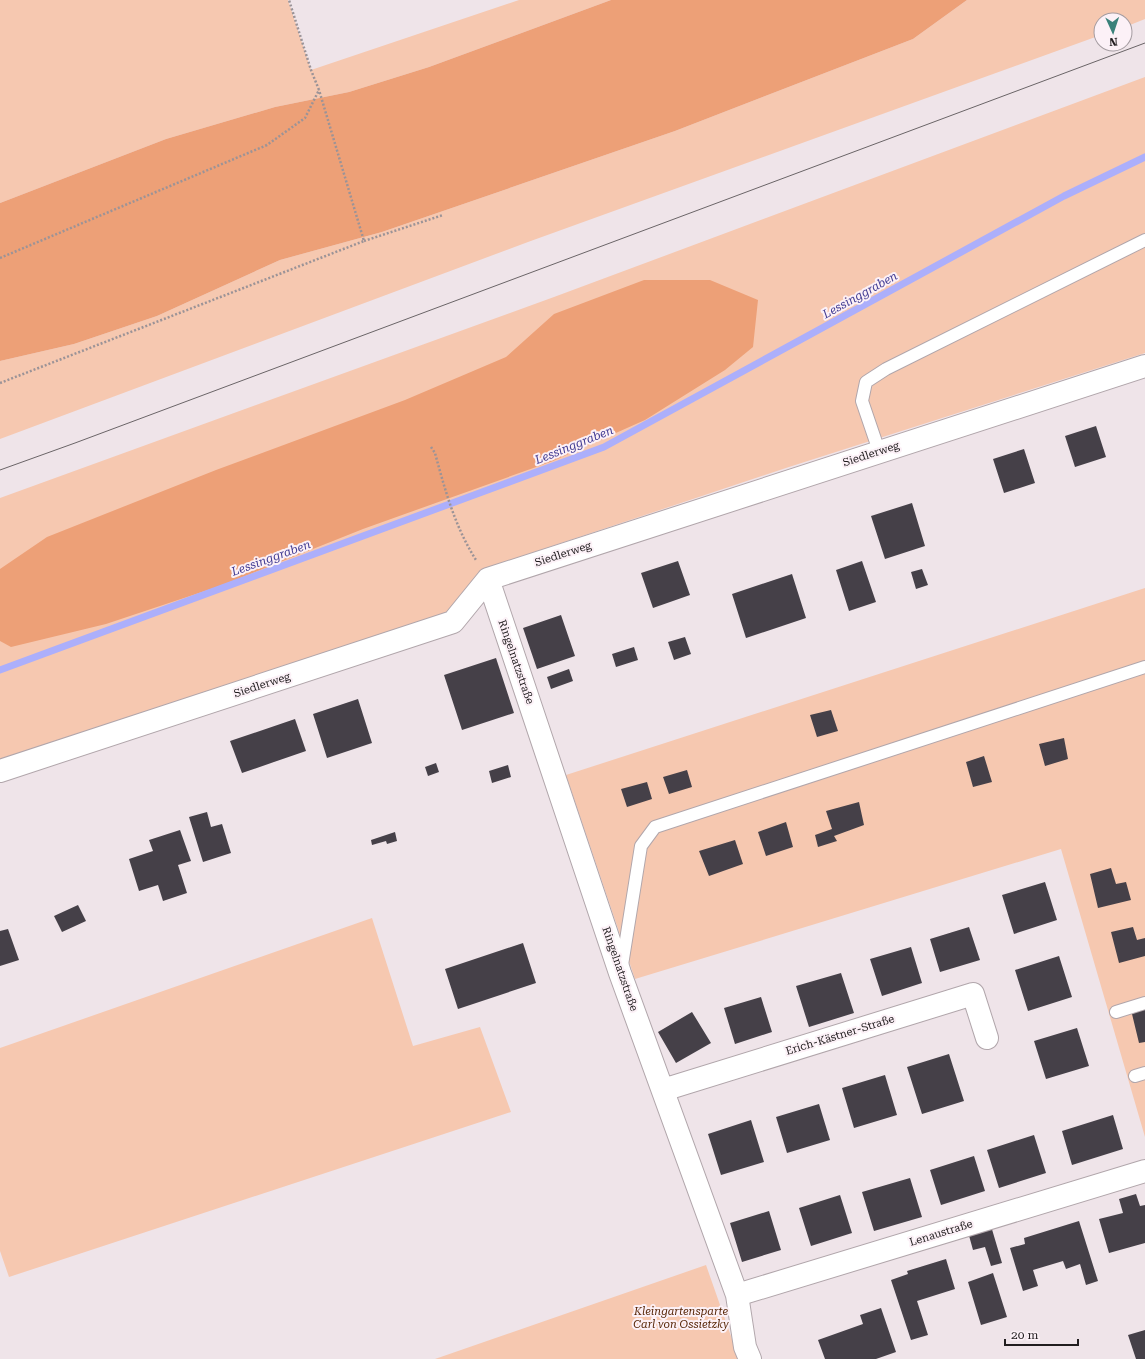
<svg xmlns="http://www.w3.org/2000/svg" width="1145" height="1359" viewBox="0 0 1145 1359" font-family="'Roboto Serif',serif">
<rect width="100%" height="100%" fill="#efe4e9"/>
<!-- green -->
<path fill="#f6c8b0" d="M0,0H288L311,70L519,0H611L429,67L349,92L275,107L166,139L0,203Z
M967,0H1145V19L1125,27V20H1101V35L528,242L0,439V361L74,344L157,316L280,260L382,232L675,131L913,39Z
M1145,77V353L789,467L489,567L445,616L0,761V498L554,297Z
M1145,588V1137L1061,849L635,979L566,775Z
M372,918L413,1046L480,1027L511,1112L9,1277L0,1251V1048Z
M706,1265L739,1359H435Z"/>
<!-- forest -->
<path fill="#eda077" d="M611,0H967L913,39L675,131L382,232L280,260L157,316L74,344L0,361V203L166,139L275,107L349,92L429,67Z
M644,280H710L758,300L753,347L725,370L645,420L553,461L363,529L220,586L106,624L11,647L0,641V569L47,537L216,470L405,400L506,357L554,314Z"/>
<g fill="none" stroke-linecap="round" stroke-linejoin="round">
<!-- stream -->
<path stroke="#acaffb" stroke-width="7" d="M0,670L604,447L1064,196L1145,157"/>
</g>
<!-- building -->
<path fill="#454048" d="M1096,426L1106,457L1075,467L1065,436Z
M1024,449L1035,483L1004,493L993,459Z
M912,503L925,546L885,559L871,516Z
M678,561L690,595L653,608L641,573Z
M862,561L876,602L849,611L836,570Z
M922,569L928,585L916,589L911,572Z
M792,574L806,618L746,638L732,594Z
M561,615L575,656L537,669L523,628Z
M685,637L691,654L674,660L668,642Z
M634,647L638,660L616,667L612,654Z
M496,658L514,713L462,730L444,675Z
M569,669L573,681L551,689L547,677Z
M358,699L372,743L327,758L313,714Z
M831,710L838,731L817,737L810,715Z
M295,719L306,751L242,773L230,741Z
M1064,738L1068,759L1045,766L1039,744Z
M984,756L992,782L973,787L966,762Z
M436,763L439,772L428,776L425,767Z
M508,765L511,777L492,783L489,771Z
M687,770L692,787L669,794L663,777Z
M647,782L652,799L627,807L621,789Z
M859,802L864,825L834,836L837,841L818,847L815,835L832,829L826,811Z
M207,812L211,827L222,824L231,853L203,862L189,817Z
M786,822L793,847L766,856L758,832Z
M180,830L191,861L178,865L187,893L163,901L158,885L139,891L129,859L153,851L149,840Z
M395,832L397,841L387,844L386,841L372,845L371,840Z
M735,840L743,864L709,876L699,851Z
M1111,868L1116,884L1126,882L1131,900L1098,908L1090,874Z
M1045,882L1057,920L1014,934L1002,895Z
M78,905L86,921L62,932L54,916Z
M969,927L980,960L940,972L930,939Z
M1133,927L1137,940L1145,938V956L1119,963L1111,932Z
M8,929L19,960L0,966V931Z
M523,943L536,983L458,1009L445,969Z
M911,947L922,983L882,996L870,959Z
M1059,956L1072,997L1028,1011L1015,970Z
M841,973L854,1013L809,1027L796,986Z
M761,997L772,1032L735,1044L724,1008Z
M1145,1009V1042L1139,1043L1132,1014Z
M692,1012L711,1043L676,1063L658,1032Z
M1077,1028L1089,1066L1046,1079L1034,1041Z
M949,1054L964,1101L922,1114L907,1067Z
M885,1075L897,1115L854,1128L842,1088Z
M819,1104L830,1140L787,1153L776,1117Z
M1113,1115L1123,1149L1072,1165L1062,1131Z
M751,1120L764,1162L721,1175L708,1134Z
M1034,1135L1046,1173L999,1188L987,1150Z
M974,1156L985,1191L941,1205L930,1170Z
M910,1178L922,1217L874,1231L862,1192Z
M1136,1194L1140,1206L1145,1205V1243L1109,1253L1099,1219L1123,1213L1119,1199Z
M840,1195L852,1233L811,1246L799,1208Z
M769,1211L781,1250L742,1262L730,1223Z
M1079,1221L1098,1281L1086,1285L1080,1264L1066,1269L1063,1261L1033,1270L1038,1286L1023,1291L1010,1248L1025,1244L1024,1238Z
M991,1226L1002,1263L991,1266L985,1247L973,1250L968,1232Z
M946,1259L955,1289L917,1301L928,1335L911,1340L891,1280L908,1274L907,1271Z
M993,1273L1007,1317L981,1325L968,1282Z
M881,1308L896,1352L876,1359H825L818,1340L863,1324L860,1315Z
M1145,1330V1359H1136L1128,1335Z"/>
<g fill="none" stroke-linecap="round" stroke-linejoin="round">
<defs>
<path id="service" d="M879,451L862,401L866,382L886,369L1145,240
M622,965L641,846L655,827L1145,667
M1116,1012L1145,1003
M1135,1076L1145,1073"/>
<path id="minor" d="M488,579L620,973L737,1295L745,1347L750,1359
M0,771L453,622L488,579L1145,366
M663,1090L973,994L987,1038
M737,1295L1145,1171"/>
</defs>
<!-- service casing -->
<use href="#service" stroke="#b1a6ab" stroke-width="14"/>
<!-- minor casing -->
<use href="#minor" stroke="#b1a6ab" stroke-width="24"/>
<!-- path -->
<path stroke="#9b9397" stroke-width="2.5" stroke-dasharray="2 2" stroke-linecap="butt" d="M364,241L443,215
M0,258L267,145L305,118L319,90L311,70L289,0
M0,383L364,241L319,90
M431,447L435,453C445,490 455,527 476,560"/>
<!-- service -->
<use href="#service" stroke="#fff" stroke-width="12"/>
<!-- minor -->
<use href="#minor" stroke="#fff" stroke-width="22"/>
<!-- tram -->
<path stroke="#6a6467" stroke-width="1" d="M0,470L75,443L1145,43"/>
</g>
<g text-anchor="middle" dominant-baseline="central" stroke-width="4" stroke-linejoin="round" paint-order="stroke">
<!-- street labels -->
<g font-size="11" fill="#211d1f" stroke="#fcf1f7">
<text transform="translate(871 454) rotate(-18)">Siedlerweg</text>
<text transform="translate(563 554) rotate(-18)">Siedlerweg</text>
<text transform="translate(516 662) rotate(71)">Ringelnatzstraße</text>
<text transform="translate(262 685) rotate(-18)">Siedlerweg</text>
<text transform="translate(620 969) rotate(71)">Ringelnatzstraße</text>
<text transform="translate(840 1035) rotate(-17)">Erich-Kästner-Straße</text>
<text transform="translate(941 1233) rotate(-17)">Lenaustraße</text>
</g>
<!-- park labels -->
<g font-size="11" font-style="italic" fill="#572607" stroke="#fcf1f7">
<text x="681" y="1311">Kleingartensparte<tspan x="681" dy="13">Carl von Ossietzky</tspan></text>
</g>
<!-- water labels -->
<g font-size="12" font-style="italic" fill="#433d93" stroke="#fcf1f7">
<text transform="translate(860 295) rotate(-29)">Lessinggraben</text>
<text transform="translate(574 445) rotate(-22)">Lessinggraben</text>
<text transform="translate(271 558) rotate(-20)">Lessinggraben</text>
</g>
</g>
<!-- north arrow -->
<g transform="translate(1113 32) rotate(177)"><circle r="19" fill="#fcf1f7" stroke="#a49ca1"/>
<path d="M0-3L7 15L0 10L-7 15Z" fill="#3a817a"/>
<text y="-6" font-size="11" font-weight="bold" text-anchor="middle" fill="#211d1f">N</text>
</g>
<!-- scale -->
<path d="M1005 1339v6h73v-6" fill="none" stroke="#211d1f" stroke-width="2"/>
<text x="1011" y="1339" font-size="12" fill="#211d1f" stroke="#fcf1f7" stroke-width="3" paint-order="stroke">20 m</text>
</svg>
